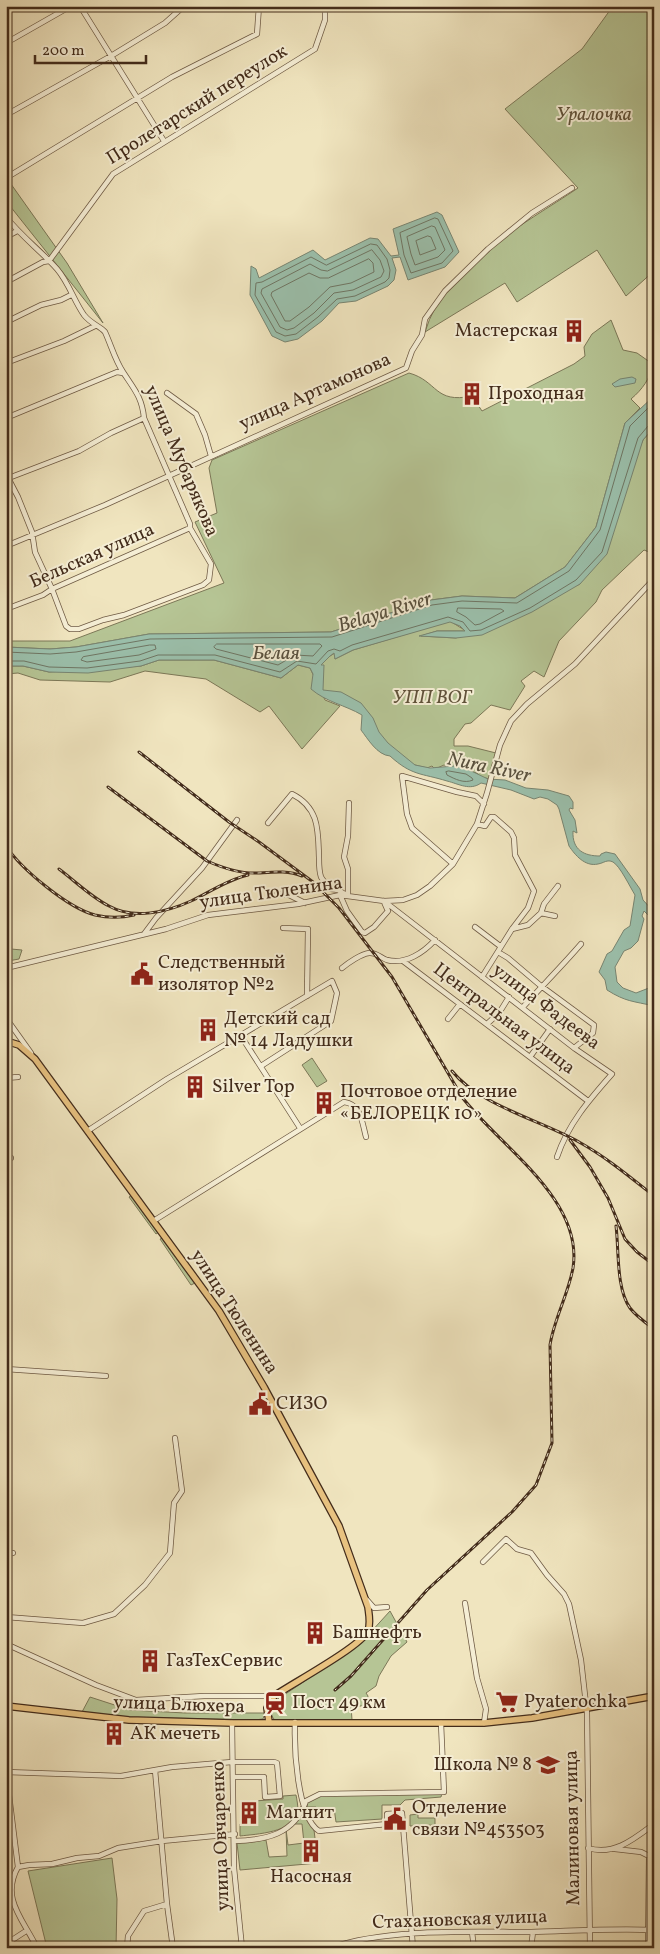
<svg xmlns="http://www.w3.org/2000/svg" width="660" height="1954" viewBox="0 0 660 1954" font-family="Vollkorn,serif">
<rect width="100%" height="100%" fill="#f0e5bf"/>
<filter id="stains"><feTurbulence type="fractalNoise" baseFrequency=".004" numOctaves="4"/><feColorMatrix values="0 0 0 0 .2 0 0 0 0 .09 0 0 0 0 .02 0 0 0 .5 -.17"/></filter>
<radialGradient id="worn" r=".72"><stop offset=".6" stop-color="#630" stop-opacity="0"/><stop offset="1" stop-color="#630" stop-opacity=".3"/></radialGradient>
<!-- green -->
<path fill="#b6c595" stroke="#7c7858" d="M613,6H654V271L626,296L597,250L517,302L505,283L425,332C445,265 523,225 578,188L505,109L582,49Z
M6,177L67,263L103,323L6,201Z
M611,320L623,350L637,353L654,365C649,379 643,389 631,399L640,408L625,423L596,527L565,567L515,598L462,596L431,600L331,632L149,634L76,647L50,649L6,647V641H70L224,583L195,522L217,513L209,468L212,460L409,373C438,381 434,404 472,396L482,411L574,364L585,356L584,347L592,334Z
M654,427V547L649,552L644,550L602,590L596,602L559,641L544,677L534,671L521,681L525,686L510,710L491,705L471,723L465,724L454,739V746H468L496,753L490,779L480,777L477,773L444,765L435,769L432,766L427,768L411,764L381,742L369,713L322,692L321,665L330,656L335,653V659L353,650L450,621L466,631H437L421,636L456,638L580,584L643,440Z
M159,660H214L281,678L298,665L310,668L325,700L340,706L302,749L269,706L260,712L206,679L145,671L110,682L40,680L18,673L6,674V666H23L49,672L141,666Z
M6,942L11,949L22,950L19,959L8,961L6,960Z
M312,1058L327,1081L317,1087L302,1065Z
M132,1195L159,1232L156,1234L129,1197Z
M163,1238L195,1283L191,1285L160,1239Z
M390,1611L407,1642L391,1656L379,1676L376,1686L366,1693L368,1696L366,1706H351L352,1720H275C269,1715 271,1707 275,1701L360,1644Z
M90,1697L130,1710L185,1713H265L263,1719L254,1720L125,1717L82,1712Z
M442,1793L441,1797L405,1800L400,1805H382V1819L336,1822L334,1808L317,1809L316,1807H307L308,1801L321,1795Z
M296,1795C297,1800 298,1806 298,1811C294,1833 256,1834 240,1836V1824L254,1823V1801L283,1799V1796Z
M301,1813H303L314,1830L318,1863L240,1870L237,1843L266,1840L269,1857L287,1856L286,1829L288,1845L304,1843L302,1824H293Z
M418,1814V1818H435V1825L410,1826V1815Z
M112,1858L117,1899L116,1948H47L28,1871Z"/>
<!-- water -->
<path fill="#9bc0ac" stroke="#788572" d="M437,212L442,215L459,252L445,267L408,280L400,257L392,258L396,270L394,280L388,286L356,301L339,303L322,321L298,339L285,342L272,336L250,295L251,266L256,269L259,278L313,250L325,260L370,238L378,239L391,256L399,255L393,229Z
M632,377L636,379L635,383L615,387L612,384L620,379Z
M654,396V427L643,440L607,554L580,584L532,612L482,635L456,638L419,636L437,631H465L460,626L450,622L353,650L335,659L334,653L330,656L321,665H324L323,690L341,692L361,703L373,718L379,732L388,743L415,765L430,768L454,766L467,769L488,779L505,780L526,788L548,790L569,796L573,802V809L570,808L569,810L575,820L577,833L573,831C572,850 584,856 600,856L601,854L606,852L615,854L640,889L643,900L654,912V921L644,911L642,916L644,919L638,941L631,948L624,951L615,967L617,982L623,988L636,993L654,986V1006C633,1001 626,1002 607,990L605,980L599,972L607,954L612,951L624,930L630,926L635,895C630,887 620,866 613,862C607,859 604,863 598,864C585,867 575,855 569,846L559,809L557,805L548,799L540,797L534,799L511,790L481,783C470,791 459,784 447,781C421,773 412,776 390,756C377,755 368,739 361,730L362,715C345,705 326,702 311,689L313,674L310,668L298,665L281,678L214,660H159L141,666L88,673L49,672L23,666H6V647L50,649L76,647L149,634L331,632L431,600L462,596L515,598L565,567L596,527L625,423Z"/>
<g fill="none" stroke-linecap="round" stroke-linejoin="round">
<!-- shore -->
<path stroke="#6f7664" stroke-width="1" d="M435,218L438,219L453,251L442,263L411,273L404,255L400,233Z
M432,226L435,227L445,250L438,257L415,265L411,254L407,237Z
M428,236L431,237L436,249L420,255L416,241Z
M371,244L377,245L387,259L390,270L389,278L385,282L355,296L337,299L318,317L296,334L285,336L276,332L255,295L256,283L262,282L311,257L326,265Z
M372,250L380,260L384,271L381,277L353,290L334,293L314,313L294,328L287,330L280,327L261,293L262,289L310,264L321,270L327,271Z
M369,259L373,263L374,272L351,283L330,287L309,307L290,321H285L271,295L272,292L309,273L320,278H328Z
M458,608L501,609L504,611L480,624L475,625L466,617L457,612Z
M217,644H320L322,646L313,656L295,655L278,665L216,649L214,647Z
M150,645H155L156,649L139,655L87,662L81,660L83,657Z
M6,652L50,654L76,652L150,639L332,637L432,605L462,601L517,603L569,571L600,530L630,426L654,402
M6,661H24L49,667L87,668L140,661L158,655H215L280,672L297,661L316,664L328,651L334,649L340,651L352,645L448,617L463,622L470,631L481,630L530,608L576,580L602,552L638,438L648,426L654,424
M449,771L466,774L472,778L473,780C464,784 455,779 447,775L446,772Z"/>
<defs>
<path id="minor" d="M80,6L164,141
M371,9L519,6
M6,43L71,6
M6,115L111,56L165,23L184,6
M6,178L172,77L257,34L259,6
M6,217C21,236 41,251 57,269C69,283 74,301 84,315C91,324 100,326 105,332C111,345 115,360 123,372C134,389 142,397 144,418L190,524V528L211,564L209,580L203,585L124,615L103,620L79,629H70L66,626L52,589L35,552L32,532L18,497L6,474
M6,237L17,231
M6,282L43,262L49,261L113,174L315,49L325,20V6
M6,322L41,305L61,300L71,295
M6,363L64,341L95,326
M167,393L196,414L205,435L211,456
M6,418L117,372L123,373
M6,479L79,451L111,433L144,418
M6,546L105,505L406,368L412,351L422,335L425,319L445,291L488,249L532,213L572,188
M6,609L43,595L52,589L190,528
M268,823L292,794C320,808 318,832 319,858C319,865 319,871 321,877C324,882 328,886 331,889L338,890L348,896V869L344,857L348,836L349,803
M477,824L485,826L491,817H494L511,832L514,838L515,855L534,891L528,908L512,929
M453,864L412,828L407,814L402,776L457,792L476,796L484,804
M277,894L289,895L305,903
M340,895L347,911L362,932L365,933L374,927L388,911L384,902
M384,901L574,1048L612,1074C589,1100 568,1124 557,1157
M541,913L544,904L558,886
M475,927L500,946
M283,928L308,929L307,996
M144,934L156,918L202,868L237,820
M498,952L508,958L541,986L594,1025L593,1033L574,1048
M403,961L588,1101
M6,968L166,929L208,915L298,904L340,895L384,901L403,900L417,895L430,886L453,864L477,824L487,793L500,745L511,721L527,704L575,664L654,579
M342,968C348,963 361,954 369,953C376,952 381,958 387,960C406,965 424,952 435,940
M482,977L512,929L528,925L541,913L555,916
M523,1007C542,986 562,966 581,944
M6,1018L31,1053
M448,1019L460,1004
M487,1024L499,1013L509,997
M241,1036L300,1128
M530,1057L550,1029
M6,1078L18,1077
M89,1130L167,1079L332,981L337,993L331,1021L261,1066
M6,1158H11
M155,1220L344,1102C361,1104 362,1122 366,1137
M6,1369L106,1376
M6,1554L13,1553
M483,1562L506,1539L517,1549L531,1553L547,1575L564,1594L569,1604L581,1660L587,1713L590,1948
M367,1600L374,1608L387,1607
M465,1603L477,1678L486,1709L484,1723
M6,1617L83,1623L114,1614L145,1585L170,1553L174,1503L182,1491L175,1438
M6,1644L96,1685L136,1700L204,1696H274
M295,1722C294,1748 297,1817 319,1831L387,1824V1814L402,1813L413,1948
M232,1723L234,1868L242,1948
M155,1770L167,1904L173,1948
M6,1771L18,1867C0,1899 24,1920 37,1948
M6,1772L121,1776L172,1767L232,1762H274L277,1763L280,1796L265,1797L264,1777H234
M234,1841C266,1840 294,1835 306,1801L320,1794L444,1792L441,1723
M588,1848C614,1856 634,1839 654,1824
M615,1849L641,1852L649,1856L648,1948
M18,1867L29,1865L52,1864L77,1858L99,1856L118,1848L162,1841L235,1834
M472,1932L474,1948
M6,1944L26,1931
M127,1948L128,1936L144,1911L167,1904
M330,1948C389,1928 468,1932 531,1932C572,1931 613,1928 654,1930
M531,1948L533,1932"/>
<path id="major" d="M6,1041L19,1045L35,1059L219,1311L264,1387L339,1526L368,1607C369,1615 371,1623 368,1631C360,1647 293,1683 274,1696L267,1708L269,1722
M6,1706L129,1720L232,1723H484L532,1718L654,1696"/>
</defs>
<!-- minor casing -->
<use href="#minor" stroke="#6e5a44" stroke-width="6"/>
<!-- major casing -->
<use href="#major" stroke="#432c1b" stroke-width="8"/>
<!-- minor -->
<use href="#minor" stroke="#f5eed5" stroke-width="4.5"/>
<!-- major -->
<use href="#major" stroke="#e8c280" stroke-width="5.5"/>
<defs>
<path id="rail" d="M139,752L229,822L259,842L313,882L339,908L392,977L462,1097C499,1146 584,1199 573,1268C568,1295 554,1319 550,1345L552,1443L536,1485L512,1512L427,1590L351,1676L335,1690
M6,779L10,774
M108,787L207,861C223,868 240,874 258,873C273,872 288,870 302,876
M6,846C21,869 68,908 95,915C108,918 121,918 134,915
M59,869C75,881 91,897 109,906C134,920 167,912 191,901C210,892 227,880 248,875
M452,1071C479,1105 540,1120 579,1142C606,1157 630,1177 654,1196
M570,1140L590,1167L608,1198L625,1239L637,1252L654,1265
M616,1226C619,1249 616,1289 630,1308C636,1316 646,1323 654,1329"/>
</defs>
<!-- rail casing -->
<use href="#rail" stroke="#432c1b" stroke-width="3"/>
<!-- rail -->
<use href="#rail" stroke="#f5eed5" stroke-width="1" stroke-dasharray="4" stroke-linecap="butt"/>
</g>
<!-- icons -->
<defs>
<symbol id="building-bare" viewBox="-9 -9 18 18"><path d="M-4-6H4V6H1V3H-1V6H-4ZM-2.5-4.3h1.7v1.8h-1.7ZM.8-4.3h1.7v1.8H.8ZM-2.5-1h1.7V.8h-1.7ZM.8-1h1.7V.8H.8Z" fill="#8f2418" stroke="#f5eed5" stroke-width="2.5" paint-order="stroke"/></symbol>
<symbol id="civic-bare" viewBox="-9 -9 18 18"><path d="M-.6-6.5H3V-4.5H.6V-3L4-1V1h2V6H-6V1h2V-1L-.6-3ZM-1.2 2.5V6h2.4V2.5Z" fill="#8f2418" stroke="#f5eed5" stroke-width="2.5" paint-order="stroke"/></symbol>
<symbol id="supermarket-bare" viewBox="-9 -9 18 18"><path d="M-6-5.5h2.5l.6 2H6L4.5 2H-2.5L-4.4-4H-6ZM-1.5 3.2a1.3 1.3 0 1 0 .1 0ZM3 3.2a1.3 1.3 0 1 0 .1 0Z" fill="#8f2418" stroke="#f5eed5" stroke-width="2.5" paint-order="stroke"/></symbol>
<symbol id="station-bare" viewBox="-9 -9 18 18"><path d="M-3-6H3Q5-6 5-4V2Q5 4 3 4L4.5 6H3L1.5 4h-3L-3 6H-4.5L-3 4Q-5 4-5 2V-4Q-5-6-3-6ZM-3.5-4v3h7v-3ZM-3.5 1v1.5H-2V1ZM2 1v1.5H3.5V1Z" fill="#8f2418" stroke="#f5eed5" stroke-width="2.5" paint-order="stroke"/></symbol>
<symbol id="school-bare" viewBox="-9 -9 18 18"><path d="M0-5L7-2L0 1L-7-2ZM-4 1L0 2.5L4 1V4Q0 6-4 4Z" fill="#8f2418" stroke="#f5eed5" stroke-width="2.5" paint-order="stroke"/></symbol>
</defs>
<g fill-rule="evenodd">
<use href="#building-bare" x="558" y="315" width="32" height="32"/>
<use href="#building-bare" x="456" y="378" width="32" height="32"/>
<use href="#civic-bare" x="126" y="958" width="32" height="32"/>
<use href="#building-bare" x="192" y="1014" width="32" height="32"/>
<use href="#building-bare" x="179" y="1071" width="32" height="32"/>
<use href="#building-bare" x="308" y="1087" width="32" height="32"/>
<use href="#civic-bare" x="244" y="1388" width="32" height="32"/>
<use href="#building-bare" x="299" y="1617" width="32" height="32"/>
<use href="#building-bare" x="134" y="1645" width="32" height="32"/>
<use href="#supermarket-bare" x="491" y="1686" width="32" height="32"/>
<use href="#station-bare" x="259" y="1687" width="32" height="32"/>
<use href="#building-bare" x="98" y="1718" width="32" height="32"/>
<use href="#school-bare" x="532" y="1749" width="32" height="32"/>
<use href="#building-bare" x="233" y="1797" width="32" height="32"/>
<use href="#civic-bare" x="379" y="1803" width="32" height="32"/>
<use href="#building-bare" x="295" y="1835" width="32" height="32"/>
</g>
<g text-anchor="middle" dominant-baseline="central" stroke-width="4" stroke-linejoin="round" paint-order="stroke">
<!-- street labels -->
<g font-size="19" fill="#432c1b" stroke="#f5eed5">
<text transform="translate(197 105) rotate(-32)">Пролетарский переулок</text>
<text transform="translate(315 392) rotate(-24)">улица Артамонова</text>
<text transform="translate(181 461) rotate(67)">улица Мубарякова</text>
<text transform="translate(92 556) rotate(-24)">Бельская улица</text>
<text transform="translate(271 893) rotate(-8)">улица Тюленина</text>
<text transform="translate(546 1007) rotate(37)">улица Фадеева</text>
<text transform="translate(504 1019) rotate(37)">Центральная улица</text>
<text transform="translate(234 1312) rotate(57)">улица Тюленина</text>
<text transform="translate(179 1705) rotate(2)">улица Блюхера</text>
<text transform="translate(573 1828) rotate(-91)">Малиновая улица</text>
<text transform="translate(221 1836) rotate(-92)">улица Овчаренко</text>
<text transform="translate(460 1920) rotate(-2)">Стахановская улица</text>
</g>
<!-- park labels -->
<g font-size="19" font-style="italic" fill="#60523a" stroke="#f5eed5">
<text x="594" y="115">Уралочка</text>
<text x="432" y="698">УПП ВОГ</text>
</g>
<!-- poi labels -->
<g font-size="19" fill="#432c1b" stroke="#f5eed5" text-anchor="start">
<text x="558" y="331" text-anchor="end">Мастерская</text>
<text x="488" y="394">Проходная</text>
<text x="158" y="963">Следственный<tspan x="158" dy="22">изолятор №2</tspan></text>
<text x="224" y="1019">Детский сад<tspan x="224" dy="22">№ 14 Ладушки</tspan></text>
<text x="212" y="1087">Silver Top</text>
<text x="340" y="1092">Почтовое отделение<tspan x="340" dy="22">«БЕЛОРЕЦК 10»</tspan></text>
<text x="276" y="1404">СИЗО</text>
<text x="332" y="1633">Башнефть</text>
<text x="166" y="1661">ГазТехСервис</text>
<text x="524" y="1702">Pyaterochka</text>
<text x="292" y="1703">Пост 49 км</text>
<text x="130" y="1734">АК мечеть</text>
<text x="532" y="1765" text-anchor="end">Школа № 8</text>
<text x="412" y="1808">Отделение<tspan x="412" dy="22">связи №453503</tspan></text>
<text x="266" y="1813">Магнит</text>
<text x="311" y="1877" text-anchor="middle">Насосная</text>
</g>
<!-- water labels -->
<g font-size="20" font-style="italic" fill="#59513f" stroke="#f5eed5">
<text transform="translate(385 613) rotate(-17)">Belaya River</text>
<text x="276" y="654">Белая</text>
<text transform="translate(489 768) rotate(12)">Nura River</text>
</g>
</g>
<!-- margin -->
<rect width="660" height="1954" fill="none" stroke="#f0e5bf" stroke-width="25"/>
<rect x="8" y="8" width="645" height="1939" fill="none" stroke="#432c1b" stroke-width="2.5"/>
<rect x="12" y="12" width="635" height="1929" fill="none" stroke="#432c1b"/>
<!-- scale -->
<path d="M35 55v8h111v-8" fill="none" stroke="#432c1b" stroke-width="2.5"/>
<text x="42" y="55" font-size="15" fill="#432c1b" stroke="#f5eed5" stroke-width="4" paint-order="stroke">200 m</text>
<rect width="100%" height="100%" filter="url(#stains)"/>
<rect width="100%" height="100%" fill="url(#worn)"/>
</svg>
